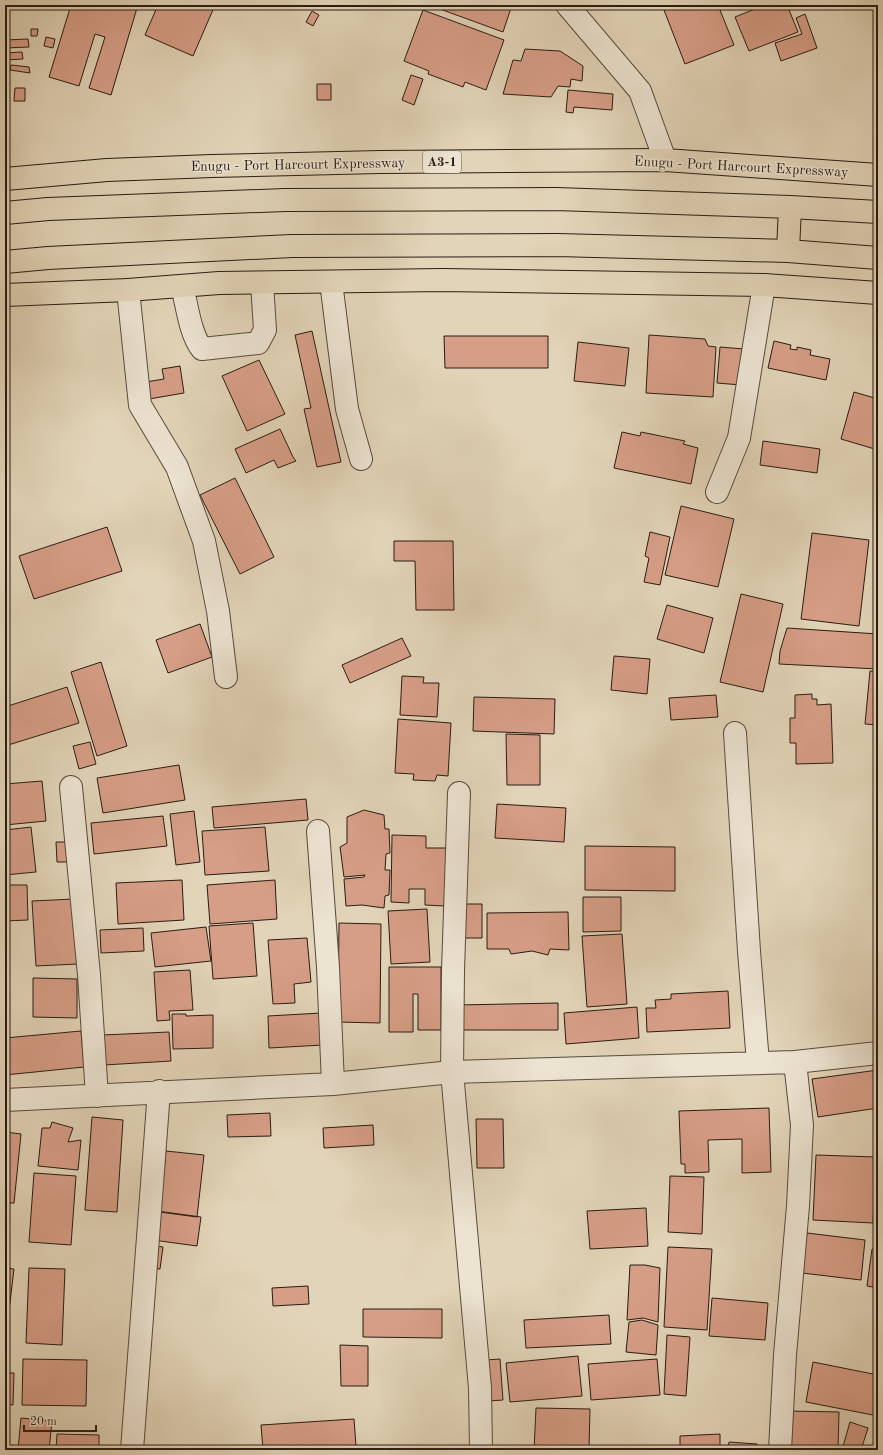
<svg xmlns="http://www.w3.org/2000/svg" width="883" height="1455" viewBox="0 0 883 1455" font-family="'Old Standard TT',serif">
<rect width="100%" height="100%" fill="#e2d4b8"/>
<filter id="stains"><feTurbulence type="fractalNoise" baseFrequency=".005" numOctaves="4"/><feColorMatrix values="0 0 0 0 .2 0 0 0 0 .09 0 0 0 0 .02 0 0 0 .5 -.17"/></filter>
<radialGradient id="worn" r=".72"><stop offset=".6" stop-color="#630" stop-opacity="0"/><stop offset="1" stop-color="#630" stop-opacity=".3"/></radialGradient>
<!-- building -->
<path fill="#d79e87" stroke="#291c12" d="M71,5H128L137,8L111,95L89,88L105,37L95,34L79,86L49,77Z
M158,5H215L193,56L145,35Z
M429,5H512L503,32Z
M662,5H718L734,45L685,64Z
M727,5H741L729,10Z
M765,5H787L798,32L749,51L735,17Z
M423,10L504,40L486,90L465,82L463,87L428,74L429,71L404,61Z
M312,11L319,15L313,26L306,22Z
M805,14L817,48L781,61L775,43L802,34L796,18Z
M31,29H38L37,36H31Z
M46,37L55,39L53,48L44,46Z
M28,39L29,47L5,48V40Z
M525,49L560,51L583,66L582,81L571,79L570,87L558,86L551,97L503,94L513,60L521,61Z
M22,52L23,59L5,60V53Z
M11,65L29,67L30,73L10,70Z
M411,75L423,79L414,105L402,100Z
M317,84H331V100H317Z
M15,88H25V101H14Z
M568,90L613,94L612,110L574,107L573,113L566,112Z
M312,331L341,462L317,467L304,409L311,408L295,335Z
M649,335L705,339L708,346L716,347L713,397L646,393Z
M444,336H548V368H445Z
M774,341L791,345L790,349L797,350V347L811,350L810,355L830,359L826,380L768,368Z
M578,342L629,348L625,386L574,381Z
M720,347L744,349L741,385L717,383Z
M259,360L285,414L247,431L222,376Z
M180,366L184,393L149,399L146,382L164,379L162,369Z
M854,392L878,399V450L841,439Z
M280,429L293,457L296,461L278,468L274,460L246,473L235,449Z
M622,432L640,436L641,432L685,441L683,444L698,448L691,484L614,468Z
M763,441L820,449L817,473L760,465Z
M235,478L274,557L240,574L200,495Z
M681,506L734,519L718,587L665,575Z
M107,527L122,571L34,599L19,556Z
M650,532L670,537L660,585L644,582L649,558L645,556Z
M812,533L869,540L859,626L801,619Z
M394,541H453L454,610H416L415,561H394Z
M741,594L783,604L763,692L720,682Z
M667,605L713,618L704,653L657,639Z
M200,624L212,657L168,673L156,640Z
M787,628L878,634V669L779,664L780,651Z
M402,638L411,656L350,683L342,665Z
M614,656L650,659L647,694L611,690Z
M101,662L127,746L97,756L71,672Z
M870,671L878,672V725L865,724Z
M402,676L424,677L423,683H439L437,717L400,715Z
M67,687L79,723L5,746V707Z
M812,694V699H817V705L831,704L833,763L796,764V743H790V718H795V695Z
M716,695L718,717L671,720L669,698Z
M474,697L555,699L554,734L473,731Z
M398,719L451,723L448,776L437,775L435,781L413,780L414,774L395,773Z
M506,734L540,735V785H507Z
M90,742L96,764L79,769L73,746Z
M179,765L185,800L103,813L97,778Z
M42,781L46,821L5,825V784Z
M306,799L308,820L214,828L212,807Z
M497,804L566,808L564,842L495,838Z
M364,810L384,815L385,829H389L390,853L386,854L385,870H390L389,895L385,896L384,908L362,905L346,906L344,879L364,877L365,875L344,877L340,847L347,843V817Z
M194,811L200,862L176,865L170,814Z
M163,816L167,846L94,854L91,823Z
M31,827L36,872L5,875V830Z
M265,827L269,871L205,875L202,831Z
M392,835L426,836V848H446L445,906L425,905V889H409V903L391,902Z
M56,842H70L71,862H57Z
M585,846L675,847V891L585,890Z
M182,880L184,920L118,924L116,883Z
M275,880L277,919L210,924L207,885Z
M5,885H27L28,920L5,921Z
M583,897H621V931L583,932Z
M74,899L78,964L36,966L32,901Z
M459,904H482V938H459Z
M427,909L430,962L391,964L388,911Z
M568,912L569,950L550,949L548,955L532,951L511,954L509,949H487V913Z
M253,923L257,976L213,979L209,926Z
M339,923L381,924L380,1023L338,1022Z
M206,927L211,961L155,967L151,933Z
M143,928L144,951L101,953L100,930Z
M622,934L627,1004L587,1007L582,936Z
M307,938L311,982L294,984L295,1003L273,1004L268,940Z
M389,967H441V1030H418V994H413V1032H389Z
M190,970L193,1010L169,1011L170,1020L157,1021L154,972Z
M33,978L77,979V1018L33,1017Z
M728,991L730,1028L647,1032L646,1008H656L655,1000L671,999V994Z
M558,1003V1030H459L458,1005Z
M637,1007L639,1038L566,1044L564,1013Z
M321,1013L323,1045L269,1048L268,1016Z
M172,1014H186V1016L213,1015V1048L173,1049Z
M81,1031L84,1067L5,1075V1038Z
M169,1032L171,1061L104,1065L103,1035Z
M878,1070V1108L818,1117L812,1079Z
M769,1108L771,1172L742,1173V1139L708,1140L709,1172L685,1173V1164H681L679,1111Z
M270,1113L271,1136L228,1137L227,1115Z
M92,1117L123,1120L117,1212L85,1210Z
M476,1119H503L504,1168H477Z
M52,1122L73,1128L68,1142L81,1140L78,1170L38,1166L42,1128H50Z
M373,1125L374,1145L324,1148L323,1128Z
M5,1132L21,1134L14,1203H5Z
M166,1151L204,1155L197,1217L160,1212Z
M816,1155L876,1157L873,1223L813,1220Z
M34,1173L76,1176L71,1245L29,1242Z
M670,1176L704,1177L702,1234L668,1232Z
M646,1208L648,1246L590,1249L587,1211Z
M157,1211L201,1217L197,1246L153,1240Z
M807,1233L865,1240L861,1280L802,1273Z
M149,1245L163,1247L160,1269L146,1268Z
M668,1247L712,1249L707,1330L664,1327Z
M872,1249L878,1250V1288L867,1286Z
M630,1265H645L660,1268L658,1322L643,1318L627,1320Z
M5,1268L14,1269L8,1319H5Z
M29,1268L65,1269L62,1345L26,1343Z
M308,1286L309,1304L273,1306L272,1288Z
M712,1298L768,1303L765,1340L709,1336Z
M363,1309H442V1338L363,1337Z
M609,1315L611,1344L526,1348L524,1320Z
M642,1320L658,1325L656,1355L626,1352L629,1322Z
M667,1335L690,1337L686,1396L664,1394Z
M340,1345L368,1346V1386H341Z
M578,1356L582,1396L510,1402L506,1363Z
M23,1359L87,1360L86,1406L22,1405Z
M500,1359L503,1400L489,1401L486,1360Z
M657,1359L660,1395L591,1400L588,1364Z
M813,1362L878,1375V1416L806,1402Z
M5,1373H14L13,1405L5,1404Z
M536,1408L590,1409L589,1450H534Z
M788,1411L839,1412L838,1449L787,1450Z
M5,1417H9L7,1450H5Z
M21,1418L52,1421L49,1450H18Z
M354,1419L356,1446L299,1450H263L261,1425Z
M850,1422L868,1428L861,1450H842Z
M57,1434L99,1435V1450H56Z
M720,1434V1450H680V1436Z
M729,1442L757,1444V1450H728Z"/>
<g fill="none" stroke-linecap="round" stroke-linejoin="round">
<defs>
<path id="minor" d="M567,5L640,91L665,160
M331,282L347,409L361,459
M182,286C187,305 190,334 202,349L258,343L265,330L262,283
M128,290L140,405L177,467L204,541L218,611L226,677
M717,492L739,438L764,285
M735,733L749,951L758,1063
M71,787L89,975L97,1096
M459,793L453,970L452,1072L480,1388L481,1450
M318,831L328,967L333,1084
M5,1100L333,1084L452,1072L795,1062L878,1053
M132,1450L159,1091
M780,1450L785,1355L798,1206L802,1125L795,1062"/>
<path id="major" d="M5,179L107,170L212,166L380,162L665,160L878,175
M5,295L128,290L219,283L443,280L764,285L878,293"/>
<path id="highway" d="M5,213L48,209L285,200L556,199L790,207L878,212
M788,251L790,207
M5,262L48,258L292,246L557,245L788,251L878,258"/>
</defs>
<!-- minor casing -->
<use href="#minor" stroke="#574a3c" stroke-width="24"/>
<!-- major casing -->
<use href="#major" stroke="#291c12" stroke-width="24"/>
<!-- highway casing -->
<use href="#highway" stroke="#291c12" stroke-width="24"/>
<!-- minor -->
<use href="#minor" stroke="#ece3d1" stroke-width="22"/>
<!-- major -->
<use href="#major" stroke="#e2d4b8" stroke-width="22"/>
<!-- highway -->
<use href="#highway" stroke="#e2d4b8" stroke-width="22"/>
</g>
<g text-anchor="middle" dominant-baseline="central" stroke-width="3" stroke-linejoin="round" paint-order="stroke">
<!-- shield labels -->
<rect fill="#ece3d1" stroke="#64584b" stroke-width="1" x="423" y="151" width="38" height="22" rx="3"/>
<g font-size="13" font-weight="bold" fill="#291c12">
<text x="442" y="162">A3-1</text>
</g>
<!-- street labels -->
<g font-size="14" fill="#291c12" stroke="#ece3d1">
<text transform="translate(298 165) rotate(-1)">Enugu - Port Harcourt Expressway</text>
<text transform="translate(741 167) rotate(3)">Enugu - Port Harcourt Expressway</text>
</g>
</g>
<!-- margin -->
<rect width="883" height="1455" fill="none" stroke="#e2d4b8" stroke-width="20"/>
<rect x="6" y="6" width="871" height="1443" fill="none" stroke="#291c12" stroke-width="2"/>
<rect x="10" y="10" width="863" height="1435" fill="none" stroke="#291c12"/>
<!-- scale -->
<path d="M24 1425v6h72v-6" fill="none" stroke="#291c12" stroke-width="2"/>
<text x="30" y="1425" font-size="12" fill="#291c12" stroke="#ece3d1" stroke-width="3" paint-order="stroke">20 m</text>
<rect width="100%" height="100%" filter="url(#stains)"/>
<rect width="100%" height="100%" fill="url(#worn)"/>
</svg>
